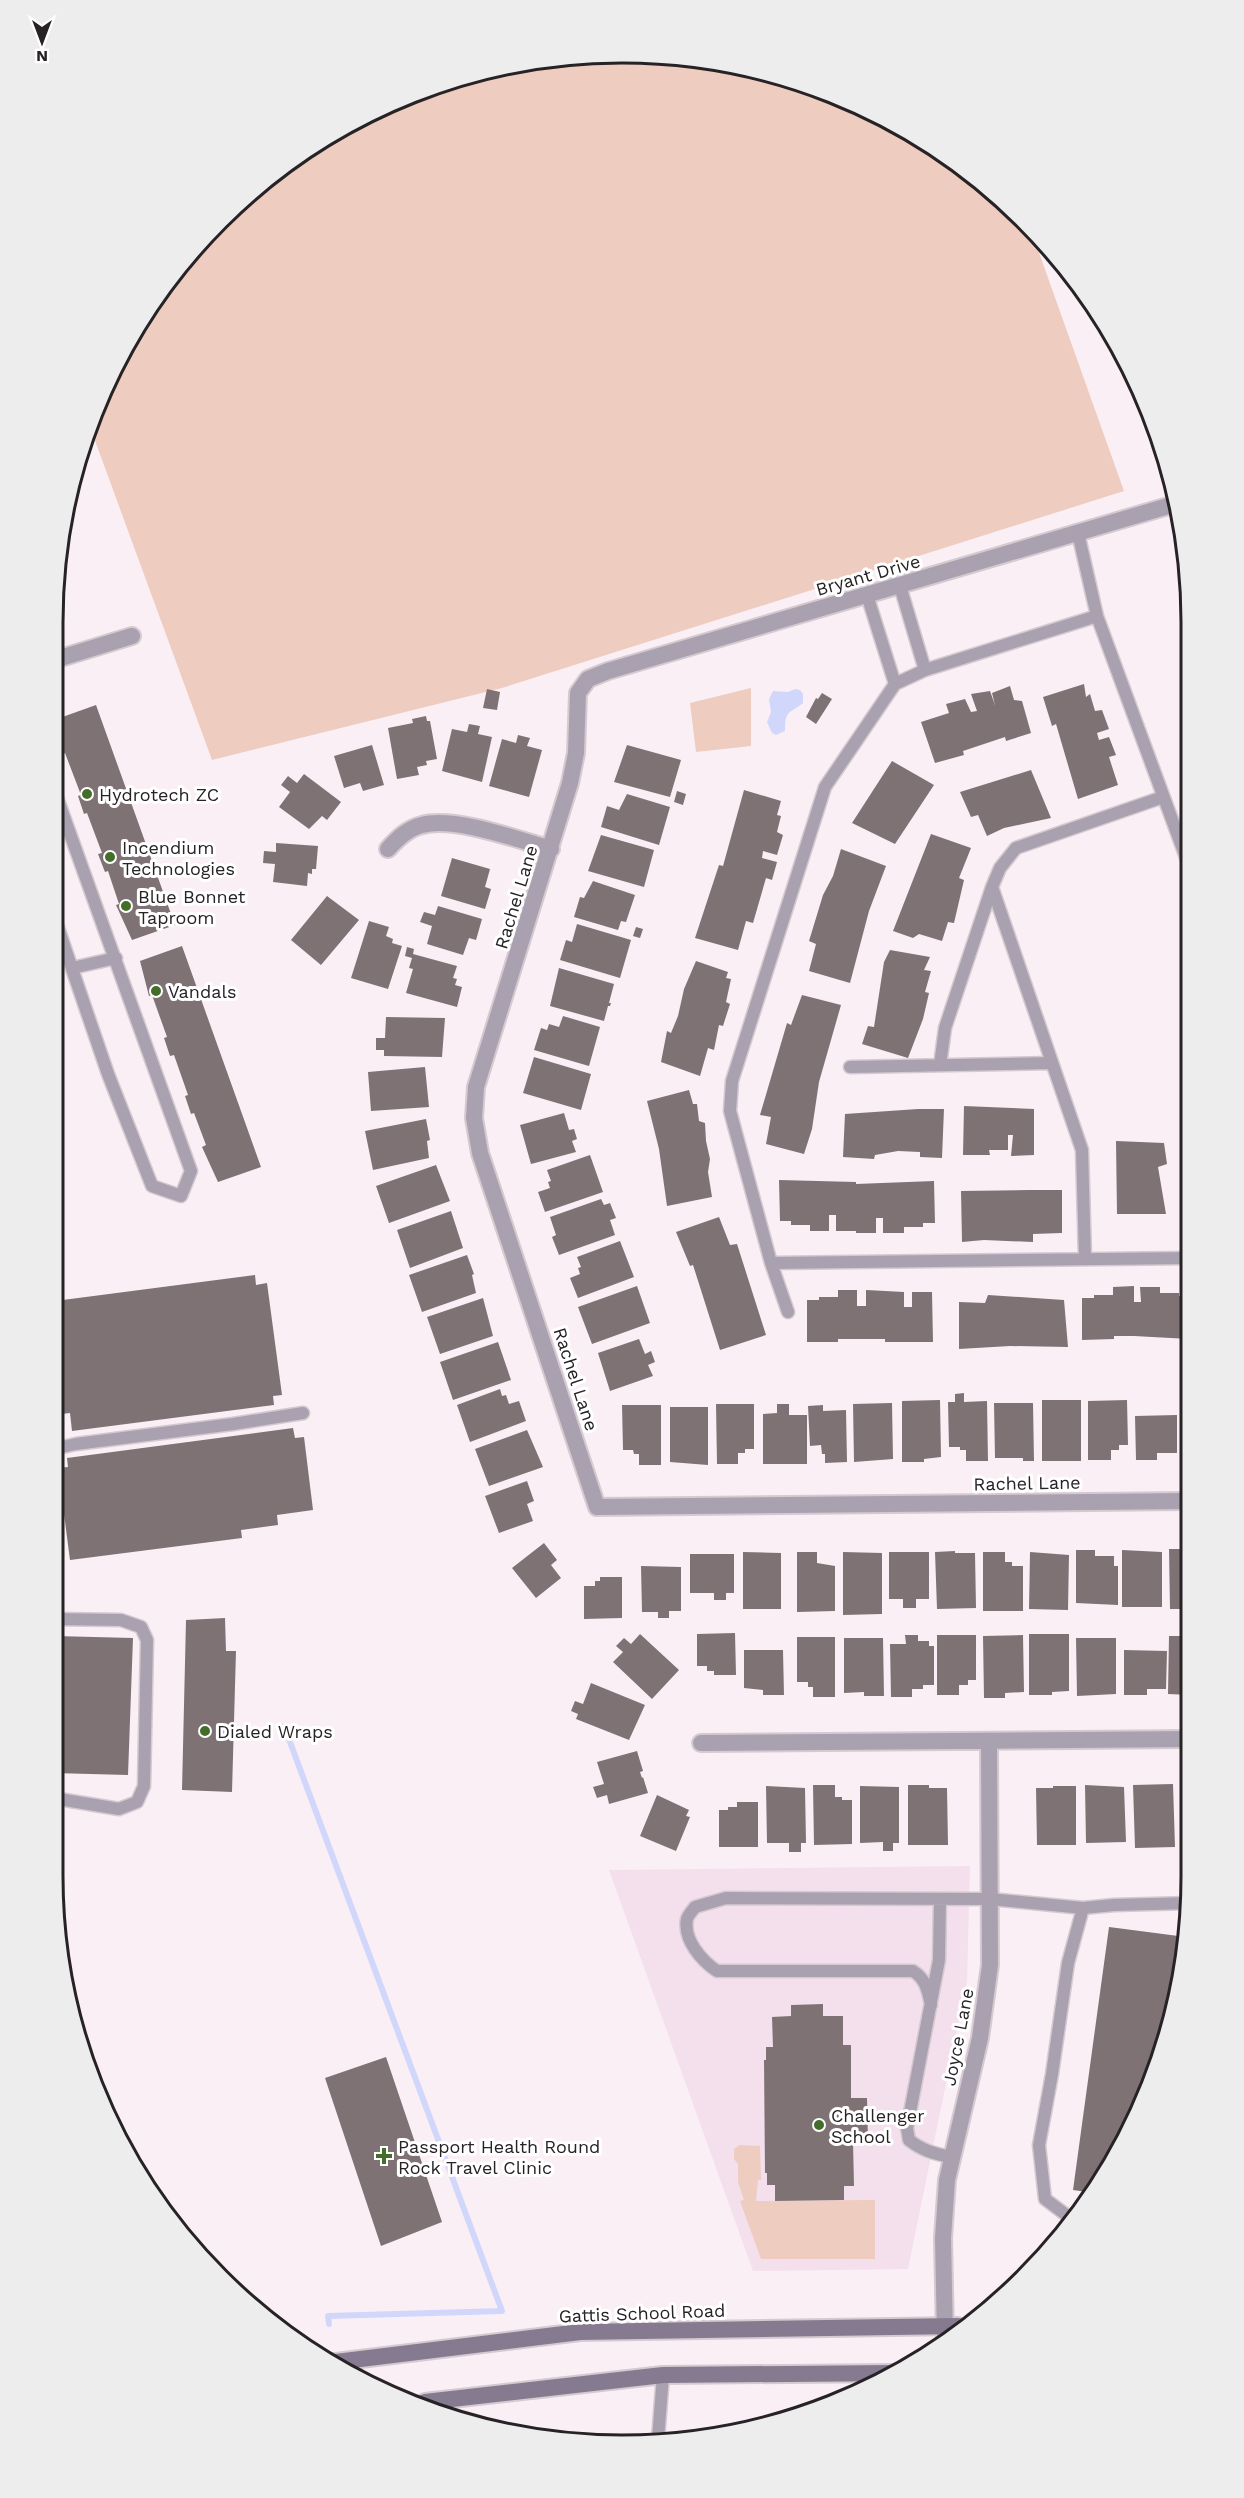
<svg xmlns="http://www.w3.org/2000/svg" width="1244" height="2498" viewBox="0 0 1244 2498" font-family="'Work Sans',sans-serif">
<rect width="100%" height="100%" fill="#fbeff6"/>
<!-- built -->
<path fill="#f3e0ec" d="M970,1866L967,1981L908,2269L753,2271L609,1870Z"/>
<!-- green -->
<path fill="#eeccbf" d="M659,54L769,72L874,111L969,170L1032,233L1124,491L502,688L212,760L90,427L111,370L170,276L246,194L337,129L439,83L547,57Z
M751,688V746L696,752L690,703Z
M740,2145L760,2146L761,2180H758L756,2201L875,2200V2259H761L740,2201L744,2200L738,2182V2164L734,2159V2149Z"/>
<!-- water -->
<path fill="#d1d7fb" d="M795,689L800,690L803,694V703C789,714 785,710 785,731L776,735L772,733L767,722L771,712L769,699L773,691L788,692Z"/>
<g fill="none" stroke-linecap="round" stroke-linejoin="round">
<!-- stream -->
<path stroke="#d1d7fb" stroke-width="6" d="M284,1726L502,2311L328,2316L329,2324"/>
</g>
<!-- building -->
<path fill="#7f7274" d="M1084,684L1086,697L1090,694L1095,711L1102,710L1109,729L1097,733L1099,740L1109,737L1116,755L1109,757L1118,785L1078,799L1056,724L1052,726L1043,697Z
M1010,686L1014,700L1022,701L1031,733L1006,741L1005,737L963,751L964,755L935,763L921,722L949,713L946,704L965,699L971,712L977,711L971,694L990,691L995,705L992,693Z
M487,689L500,692L497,710L483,708Z
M822,693L832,699L816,724L806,717L816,698L818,699Z
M96,705L175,925L132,940L116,905L119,904L108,871L105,872L98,854L102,853L87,813L84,814L78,796L81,795L65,753L63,754L56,737L59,736L54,720Z
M426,716L427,721H430L437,759L426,761L427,765L417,767L419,775L397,779L388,728L413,723L412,719Z
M469,724L480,726L478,734L492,737L482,782L442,771L452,729L467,732Z
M518,735L530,738L527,746L542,750L529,797L489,786L502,739L516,743Z
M372,745L384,785L363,791L360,783L344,788L334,756Z
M627,745L681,760L670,797L614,782Z
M892,761L934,785L895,844L852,823Z
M1031,770L1051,818L1004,828L987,836L978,815L971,817L960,792Z
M304,774L341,802L327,820L322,816L309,829L279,807L290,792L281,785L288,776L297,783Z
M744,790L781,801L777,815L781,816L777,832L783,835L777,855L763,851L762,858L777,862L772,880L766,878L753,923L746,921L738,950L695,938L719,865L723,866Z
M677,791L686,794L683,805L674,802Z
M627,794L670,807L659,845L601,827L607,806L619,810Z
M931,834L971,848L959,878L964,880L954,923L948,922L942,941L919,934L913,938L893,931Z
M601,835L654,850L644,887L588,871Z
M276,843L318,846L316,869H312V874L308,873L307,886L273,882L275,864L263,863L264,851L276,852Z
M841,849L886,866L869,911L850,983L809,971L816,944L809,941L823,895L833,876Z
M452,858L490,869L485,887L491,889L485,909L441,896Z
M593,881L635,895L626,922L621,921L618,930L574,917L580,897L584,898Z
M327,896L359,920L321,965L291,940Z
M438,906L482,919L476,940L469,938L463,955L427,944L432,926L420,922L424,912L435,915Z
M369,921L389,927L386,936L393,939L392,943L402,946L388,989L351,978Z
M577,924L631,940L620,978L560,960L566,940L572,942Z
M636,927L643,929L640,938L633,936Z
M182,946L261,1167L218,1182L202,1147L206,1145L194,1113L191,1114L185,1096L188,1095L174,1055L170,1056L164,1038L167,1037L152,995L149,996L140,961Z
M407,947L414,949L413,954L457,966L453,978L457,979L455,985L462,987L457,1007L406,993L413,969L409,968L412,958L405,956Z
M890,950L930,957L924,970L931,971L925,992L929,993L923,1019L908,1058L862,1044L868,1026L874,1027L884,962Z
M696,961L728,972L726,978L731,979L726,1002L730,1004L723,1026L719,1025L714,1050L708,1048L700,1076L661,1062L667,1031L671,1033L678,1016L684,989Z
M559,968L614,984L609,1003H611L610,1006H608L604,1021L550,1006Z
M802,995L841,1005L819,1082L812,1129L804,1154L766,1144L771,1117L760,1115L787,1023L791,1025Z
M563,1016L600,1027L589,1066L534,1050L541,1028L547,1030L549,1024L559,1027Z
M386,1017L445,1018L442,1057L384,1056V1050H376V1038H385Z
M534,1057L591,1074L581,1110L523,1093Z
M425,1067L429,1107L371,1111L368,1072Z
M689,1090L693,1104H697L699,1121L705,1123L706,1141L710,1159L708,1172L712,1197L667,1206L659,1149L647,1101Z
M964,1106L1034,1109V1155L1011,1156L1013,1135H1008V1150H989L990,1155H963Z
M918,1109H944L942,1158L920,1157V1152L898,1151L875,1155L874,1159L843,1157L845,1114Z
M564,1113L569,1130L574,1129L577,1139L572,1141L576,1152L531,1164L520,1125Z
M426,1119L430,1140L427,1141L429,1158L373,1170L365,1131Z
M1116,1141L1164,1143L1167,1164L1158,1167L1166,1214H1117Z
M590,1155L603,1192L545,1212L538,1192L550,1188L548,1182L551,1181L547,1170Z
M436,1165L450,1201L389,1223L376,1186Z
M779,1180L856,1182V1184L934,1181L935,1223H923V1227H904V1233H883V1218H876V1233H856V1231H836V1215H829V1231H810V1225H791V1221H780Z
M1029,1190H1062V1233L1033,1234V1242L984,1240L962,1242L961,1191Z
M601,1199L604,1205L610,1203L616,1218L610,1220L615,1235L559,1255L552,1237L556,1235L550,1217Z
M451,1211L463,1248L410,1268L397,1230Z
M719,1217L730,1245L737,1244L766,1335L720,1350L693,1265L690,1266L676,1232Z
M620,1241L634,1277L578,1298L570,1278L580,1274L578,1268L581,1267L577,1257Z
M467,1255L474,1274L472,1275L476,1293L422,1312L409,1275Z
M255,1275L256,1285L267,1283L282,1395L273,1396L274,1405L72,1431L70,1413L53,1415V1321L58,1320L55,1301Z
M637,1286L650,1323L592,1344L578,1307Z
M1134,1286V1302H1141L1140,1287H1160V1293H1179V1296H1189V1339L1134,1336H1114V1339L1082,1340V1298H1094V1295H1113V1287Z
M838,1290H857V1306H866V1290L904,1292V1307H912V1292H932L933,1342H885V1339H838V1342H807V1300H819V1297H838Z
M988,1295L1064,1300L1068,1347L1010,1346L959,1349V1302L985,1303Z
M483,1298L493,1336L440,1354L427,1317Z
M639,1339L645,1354L651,1351L655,1362L648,1365L653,1376L610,1391L598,1353Z
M498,1342L511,1380L453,1400L440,1362Z
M500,1389L502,1396L506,1395L509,1404L519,1401L526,1421L470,1442L457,1405Z
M964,1393V1402L987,1401L988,1461H966V1450H960V1447H949L948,1402H955V1394Z
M940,1400L941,1457L924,1459V1462H902V1401Z
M1042,1400H1081V1461H1042Z
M1127,1400L1128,1445H1119V1450H1111V1460H1088V1401Z
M892,1403L893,1459L854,1462L853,1404Z
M994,1403H1033L1034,1461H1023V1458H995Z
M716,1404H754V1449H745V1453H738V1464H717Z
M777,1404H789V1415H807V1464H763V1414L777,1413Z
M1180,1404H1189V1462H1181Z
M622,1405H661V1465H639V1454H634L633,1450H623Z
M823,1405V1411L846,1410L847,1462L825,1463V1454H822L821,1445L810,1446L808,1406Z
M670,1407H708V1465L670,1462Z
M1177,1415V1453H1157V1460H1136L1135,1416Z
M293,1428L295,1438L304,1437L313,1510L277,1515L278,1525L241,1530L242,1538L70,1560L58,1468L68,1467L67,1458Z
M527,1430L543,1467L489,1486L475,1449Z
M527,1481L534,1501L527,1504L533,1521L499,1533L485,1496Z
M544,1543L557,1560L551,1565L561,1578L536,1598L512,1568Z
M1169,1549H1189V1609H1170Z
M1076,1550H1095V1556H1114V1566H1118V1605L1076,1603Z
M1122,1550L1162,1552V1607H1122Z
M955,1551V1553H975L976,1608L937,1609L935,1552Z
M743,1552L781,1553V1609H743Z
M797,1552H817V1563L835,1566V1611L797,1612Z
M843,1552L882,1553V1614L843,1615Z
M889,1552H929V1599H916V1608H903V1599H889Z
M983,1552H1005V1562H1012V1566H1023V1611H983Z
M1030,1552L1069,1555L1068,1610L1029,1609Z
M690,1554H734V1593H726V1600H714V1593H690Z
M641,1566L681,1567V1611H669V1618H658V1612H642Z
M600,1577H622V1618L584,1619V1586H595V1581H600Z
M225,1618L226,1651H236L232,1792L182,1790L186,1620Z
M735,1633L736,1675H714V1671H707V1666H697V1634Z
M640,1634L679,1670L652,1699L613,1662L623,1652L616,1646L624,1638L631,1644Z
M1029,1634H1069V1691L1052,1692V1695H1029Z
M905,1635H918V1641H929V1646H934V1685H923V1689H912V1697H891L890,1644H906Z
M937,1635H976V1680H968V1685H959V1695H937Z
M1023,1635L1024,1692L1005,1693V1698H984L983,1636Z
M55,1636L133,1638L128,1775L53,1773Z
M1169,1636H1190V1695L1168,1694Z
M797,1637H835V1697H813V1687H808V1682H797Z
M844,1638H883L884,1696H864V1692L844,1693Z
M1076,1638H1116V1694L1077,1696Z
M744,1650H783L784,1695H763V1690L744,1688Z
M1124,1650L1167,1651L1166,1689H1147V1695H1124Z
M591,1683L645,1705L629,1740L576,1719L578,1714L571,1711L575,1701L583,1704Z
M637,1751L643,1771L640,1772L642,1778L643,1777L648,1793L609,1804L607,1795L597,1798L593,1787L604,1784L597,1762Z
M1182,1783H1190V1844H1183Z
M1173,1784L1175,1847L1135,1848L1133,1785Z
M813,1785H835V1797H842V1800H852V1844L814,1845Z
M908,1785H929V1788H947L948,1845H908Z
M1085,1785L1124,1787L1126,1842L1086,1843Z
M766,1786L805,1788L806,1843H801V1852H789V1843H767Z
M860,1786L899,1787V1843H893V1851H883V1842L860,1843Z
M1053,1786H1076V1845H1037L1036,1788H1053Z
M657,1795L689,1810L686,1816L690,1817L676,1851L640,1836Z
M737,1802H758V1847H719V1810H728V1807H737Z
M1109,1927L1186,1937L1172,2023L1133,2128L1087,2192L1073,2190Z
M823,2004V2016H843V2045H851V2098H867L868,2142H853L854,2186H844V2200L775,2201V2185H767V2173H765L764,2060H766V2047H773L772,2017L791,2016V2005Z
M386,2057L442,2222L381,2246L325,2078Z"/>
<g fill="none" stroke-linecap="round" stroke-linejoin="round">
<defs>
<path id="service" d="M1078,533L1097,616L1188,863
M900,586L925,670
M867,595L895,684
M53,913L108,1074L152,1186L181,1196L191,1171L54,789
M72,968L116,958
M940,1065L945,1028L992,887
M850,1067L1052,1063
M1085,1258L1082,1150L992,887L1000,868L1016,848L1163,797
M771,1263L1189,1258
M788,1312L771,1263L730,1111L732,1081L825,787L895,684L925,670L1097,616
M53,1449L76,1444L233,1424L303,1413
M53,1798L119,1809L137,1802L144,1786L147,1640L141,1627L121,1620L53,1619
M940,1899L939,1960L907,2128L909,2140C923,2151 935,2154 952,2157
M931,2005C928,1991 926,1979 913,1971H717C702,1961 683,1940 687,1919C688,1915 693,1910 695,1907L726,1898L990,1899L1083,1908
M1069,2217L1045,2199L1039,2145L1052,2074L1068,1963L1083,1908L1114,1905L1190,1903
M658,2439L663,2375"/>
<path id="minor" d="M1175,504L608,671L588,679L578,693L576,753L570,783L476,1087L474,1118L480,1153L597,1507L1189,1501
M54,660L132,636
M388,849C397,839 408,828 422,825C454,816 519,840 551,849
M701,1743L1190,1739
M945,2336L943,2238L947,2180L980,2038L990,1965L989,1742"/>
<path id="secondary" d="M328,2363L580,2332L958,2326
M425,2402L663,2375L893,2373"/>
</defs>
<!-- service casing -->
<use href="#service" stroke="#d5cad0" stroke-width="15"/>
<!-- minor casing -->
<use href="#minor" stroke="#d5cad0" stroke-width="20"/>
<!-- secondary casing -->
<use href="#secondary" stroke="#d5cad0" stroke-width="20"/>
<!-- service -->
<use href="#service" stroke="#a9a1b0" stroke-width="12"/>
<!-- minor -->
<use href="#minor" stroke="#a9a1b0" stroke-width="16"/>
<!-- secondary -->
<use href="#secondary" stroke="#857a8f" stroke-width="16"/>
</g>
<!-- markers -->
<g fill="#446d29" stroke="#fff" stroke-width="2">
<circle cx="87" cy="794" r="6"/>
<circle cx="110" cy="857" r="6"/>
<circle cx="126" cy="906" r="6"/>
<circle cx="156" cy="991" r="6"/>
<circle cx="205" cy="1731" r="6"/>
<circle cx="819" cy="2125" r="6"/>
<path d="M381 2147h6v6h6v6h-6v6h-6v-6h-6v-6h6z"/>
</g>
<g text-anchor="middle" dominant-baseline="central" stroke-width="6" stroke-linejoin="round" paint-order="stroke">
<!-- street labels -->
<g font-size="18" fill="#262225" stroke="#fff">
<text transform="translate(868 575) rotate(-16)">Bryant Drive</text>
<text transform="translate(516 897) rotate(-73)">Rachel Lane</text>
<text transform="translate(576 1379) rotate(72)">Rachel Lane</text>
<text transform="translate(1027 1483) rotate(-1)">Rachel Lane</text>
<text transform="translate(958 2037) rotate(-79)">Joyce Lane</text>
<text transform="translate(642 2313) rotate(-2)">Gattis School Road</text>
</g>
<!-- poi labels -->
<g font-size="18" fill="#262225" stroke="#fff" text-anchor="start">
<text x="99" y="794">Hydrotech ZC</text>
<text x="122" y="847">Incendium<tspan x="122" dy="21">Technologies</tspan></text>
<text x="138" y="896">Blue Bonnet<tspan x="138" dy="21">Taproom</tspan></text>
<text x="168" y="991">Vandals</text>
<text x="217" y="1731">Dialed Wraps</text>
<text x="831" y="2115">Challenger<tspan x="831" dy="21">School</tspan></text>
<text x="398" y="2146">Passport Health Round<tspan x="398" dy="21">Rock Travel Clinic</tspan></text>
</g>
</g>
<!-- crop -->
<path d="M0 0H1244V2498H0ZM622 63H622A559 559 0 0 1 1181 622V1876A559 559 0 0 1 622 2435H622A559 559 0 0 1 63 1876V622A559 559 0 0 1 622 63Z" fill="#eeedee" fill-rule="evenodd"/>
<path fill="none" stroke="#262225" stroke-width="3" d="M622 63H622A559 559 0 0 1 1181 622V1876A559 559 0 0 1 622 2435H622A559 559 0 0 1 63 1876V622A559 559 0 0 1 622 63Z"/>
<!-- north arrow -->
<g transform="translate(42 42) rotate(180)" stroke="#ffffff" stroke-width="4.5" paint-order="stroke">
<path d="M0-4.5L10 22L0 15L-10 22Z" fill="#262225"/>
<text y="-9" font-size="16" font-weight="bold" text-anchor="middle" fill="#262225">N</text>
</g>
</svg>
